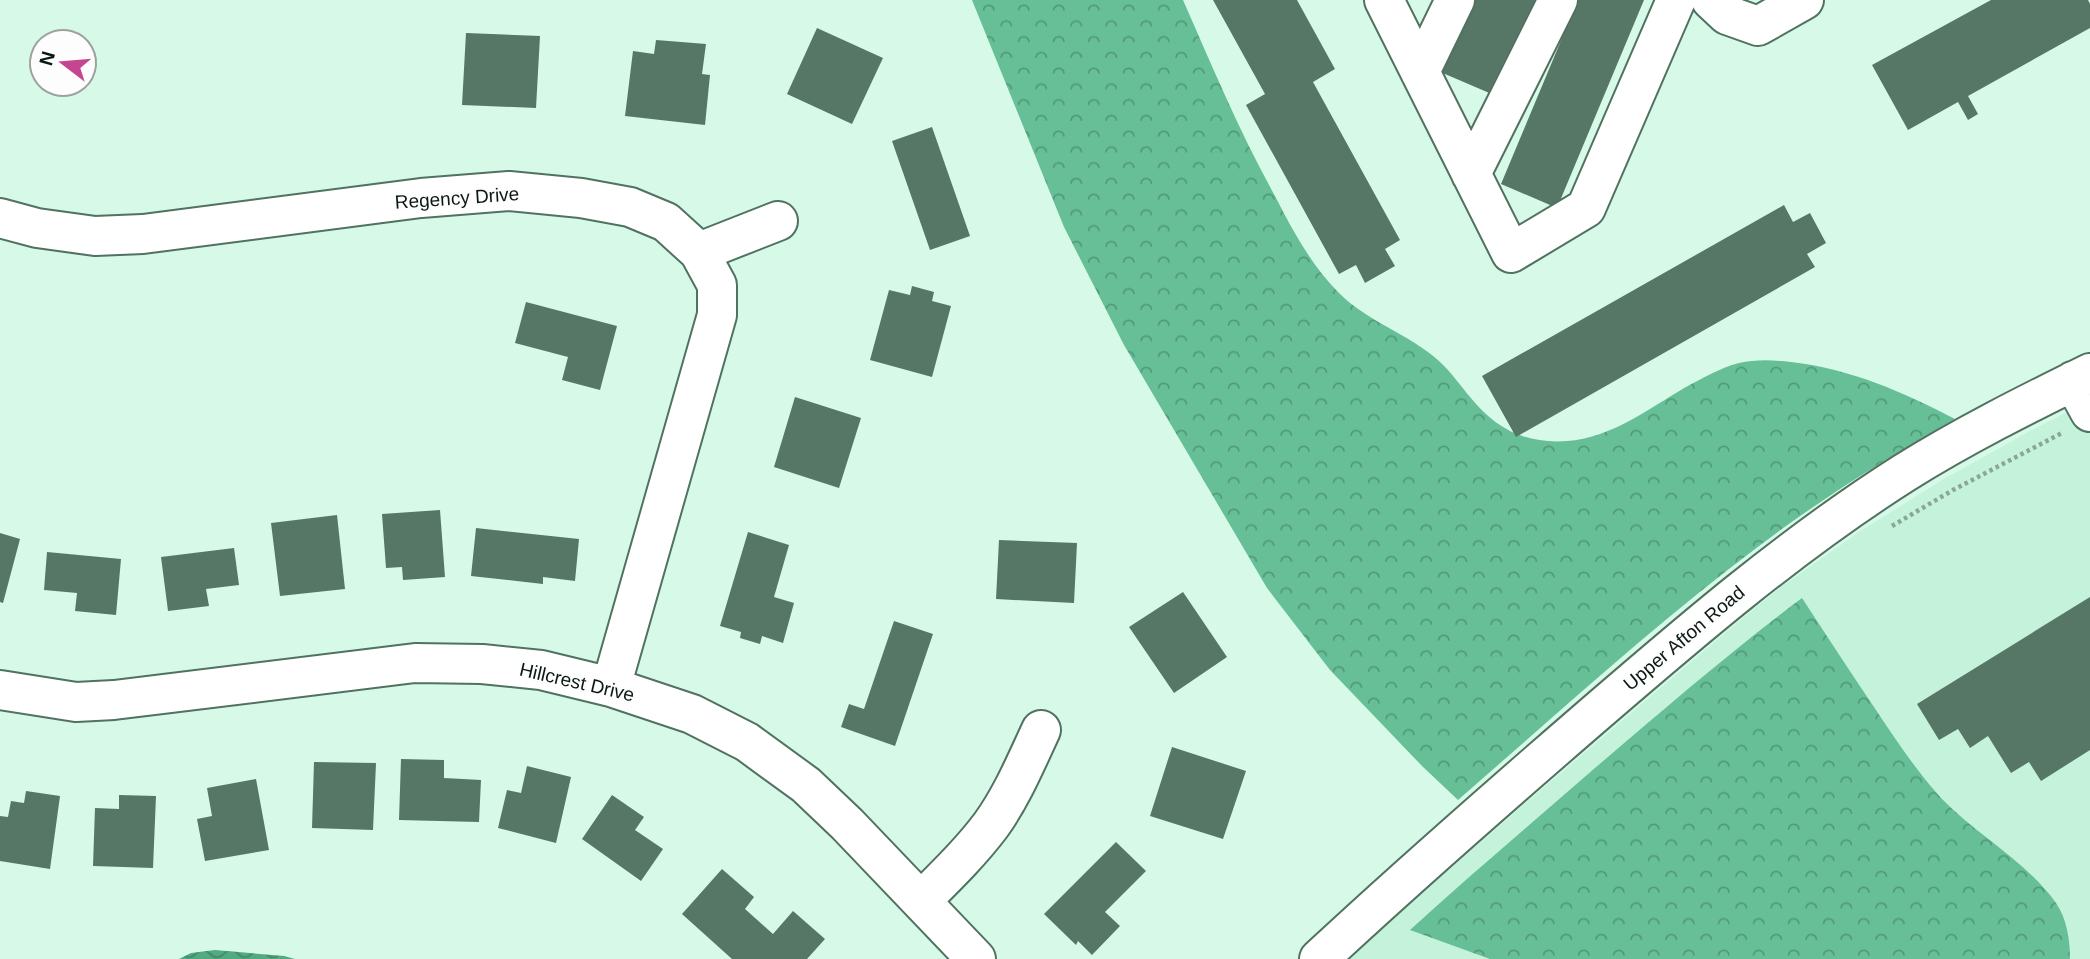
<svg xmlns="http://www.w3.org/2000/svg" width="2090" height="959" viewBox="0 0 2090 959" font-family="Arial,sans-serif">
<defs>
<pattern id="forest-crowns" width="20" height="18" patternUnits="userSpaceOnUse" patternTransform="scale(1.75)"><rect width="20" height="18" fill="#66bf96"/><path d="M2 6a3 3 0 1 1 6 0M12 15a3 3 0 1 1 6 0" fill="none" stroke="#529a79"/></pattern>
<pattern id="water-waves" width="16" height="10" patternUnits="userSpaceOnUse" patternTransform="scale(1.75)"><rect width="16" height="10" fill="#51aa82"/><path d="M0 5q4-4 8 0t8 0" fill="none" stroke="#428a69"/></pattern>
</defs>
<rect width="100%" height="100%" fill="#d6fae7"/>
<!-- built -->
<path fill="#c5f2da" d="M2090,400V959H1350L1429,887L1556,777L1732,627L1781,587L1859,532L1944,479L2028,432Z"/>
<!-- forest -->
<path fill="url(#forest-crowns)" d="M972,0H1183C1212,66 1240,133 1275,196C1293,231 1311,265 1339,293C1368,322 1409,334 1439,361C1451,372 1460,385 1470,397C1496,429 1525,444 1567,441C1611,438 1648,409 1686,387C1703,378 1720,368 1739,363C1756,359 1774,360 1791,362C1851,369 1903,392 1955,419C1887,458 1821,499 1759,546C1654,625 1557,714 1458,800L1422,766L1330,670L1267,588L1124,345L1064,227Z
M1802,598C1827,636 1852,675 1878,713C1898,743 1918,773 1942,799C1978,836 2026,861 2056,903C2067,919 2070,940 2070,959H1490L1410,930C1470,875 1533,822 1595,768C1663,710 1730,652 1802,598Z"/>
<!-- water -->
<path fill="url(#water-waves)" d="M215,950L284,956L295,959H179L191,953Z"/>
<!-- building -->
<path fill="#567666" d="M1213,0H1297L1335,69L1313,82L1400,240L1385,249L1395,266L1365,283L1356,265L1339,274L1246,105L1265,94Z
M1469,0H1535L1494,95L1438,71Z
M1578,0H1644L1557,208L1501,184Z
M1991,0H2088L2090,4V28L1968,96L1978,114L1968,120L1958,102L1908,130L1872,65Z
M817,28L883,58L852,124L787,94Z
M466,33L540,36L536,108L462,105Z
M656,40L706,44L702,74L710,75L705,125L625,116L633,51L654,54Z
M932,127L970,236L930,250L892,141Z
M1784,205L1793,222L1810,213L1826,243L1807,254L1815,267L1516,437L1482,376Z
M912,286L934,292L932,301L951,306L932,377L870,360L889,290L910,295Z
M526,302L617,326L600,390L562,380L568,357L515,343Z
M795,397L861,418L839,488L774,467Z
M440,510L445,577L403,580L402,567L386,568L382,514Z
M337,515L345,589L280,596L271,523Z
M476,528L579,539L575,581L543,577V584L471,576Z
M748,532L789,545L774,597L794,603L783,643L762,636L760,644L740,638L741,632L720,626Z
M0,533L20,539L3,603L0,602Z
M999,540L1077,543L1074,603L996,599Z
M234,548L239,585L206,589L209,606L168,611L161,557Z
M47,552L121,559L116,615L75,611L77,593L44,590Z
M1183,592L1227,657L1174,693L1129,627Z
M2090,597V750L2041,781L2029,762L2011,773L1988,736L1970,748L1958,729L1939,740L1917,704Z
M894,621L933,634L895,746L841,727L849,704L864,709Z
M1172,747L1246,771L1223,839L1150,816Z
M401,759L444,760V778L481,780L479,822L399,820Z
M314,762L376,763L373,830L312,828Z
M527,766L571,777L556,843L498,828L507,790L521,793Z
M256,779L269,850L205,861L197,819L212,816L207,788Z
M26,791L60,796L50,869L0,861V816L8,817L11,801L24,803Z
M119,795L156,796L153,868L93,866L95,808L119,809Z
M612,795L644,817L635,830L663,849L641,881L582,839Z
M1116,842L1146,871L1105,912L1120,926L1092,955L1078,941L1076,945L1044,914Z
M722,869L754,897L745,909L773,934L793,911L825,939L807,959H732L682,914Z"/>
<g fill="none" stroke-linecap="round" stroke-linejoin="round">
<defs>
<path id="minor" d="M1384,0L1511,253L1586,208L1676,0
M1711,0L1727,15L1758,26L1804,0
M1420,72L1455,0
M1471,174L1558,0
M0,218L37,228L95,236L143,234L421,198L509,191L581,198L630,207L666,222L699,252L717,285V315L611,687
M699,252L778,221
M2073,381L2090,412
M0,690L76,702L114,700L415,663L482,664L541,670L611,687L692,714L747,742L806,785L847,824L976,959
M921,901C945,877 970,853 991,825C1012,796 1026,762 1041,730
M1319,959C1405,879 1494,801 1583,724C1686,635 1789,546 1904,473C1963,436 2027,404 2090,373"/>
</defs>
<!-- minor casing -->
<use href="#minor" stroke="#517161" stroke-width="42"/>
<!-- path -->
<path stroke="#8aa698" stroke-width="4.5" stroke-dasharray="3.5 3.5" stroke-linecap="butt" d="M1892,526L1953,490L2062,433"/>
<!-- minor -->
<use href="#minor" stroke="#fff" stroke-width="38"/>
</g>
<g text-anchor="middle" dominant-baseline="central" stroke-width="5" stroke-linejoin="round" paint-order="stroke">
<!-- street labels -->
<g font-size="19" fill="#0c1913" stroke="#fdfdfd">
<text transform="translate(457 198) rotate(-4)">Regency Drive</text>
<text transform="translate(1684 638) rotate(-40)">Upper Afton Road</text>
<text transform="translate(577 682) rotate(13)">Hillcrest Drive</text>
</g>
</g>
<!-- north arrow -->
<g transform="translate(63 63) rotate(286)"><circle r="33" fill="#fdfdfd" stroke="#9da29f" stroke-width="2"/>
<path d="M0-5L12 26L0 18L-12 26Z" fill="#c6458f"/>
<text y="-10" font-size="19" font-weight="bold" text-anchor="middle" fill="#0c1913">N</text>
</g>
</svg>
